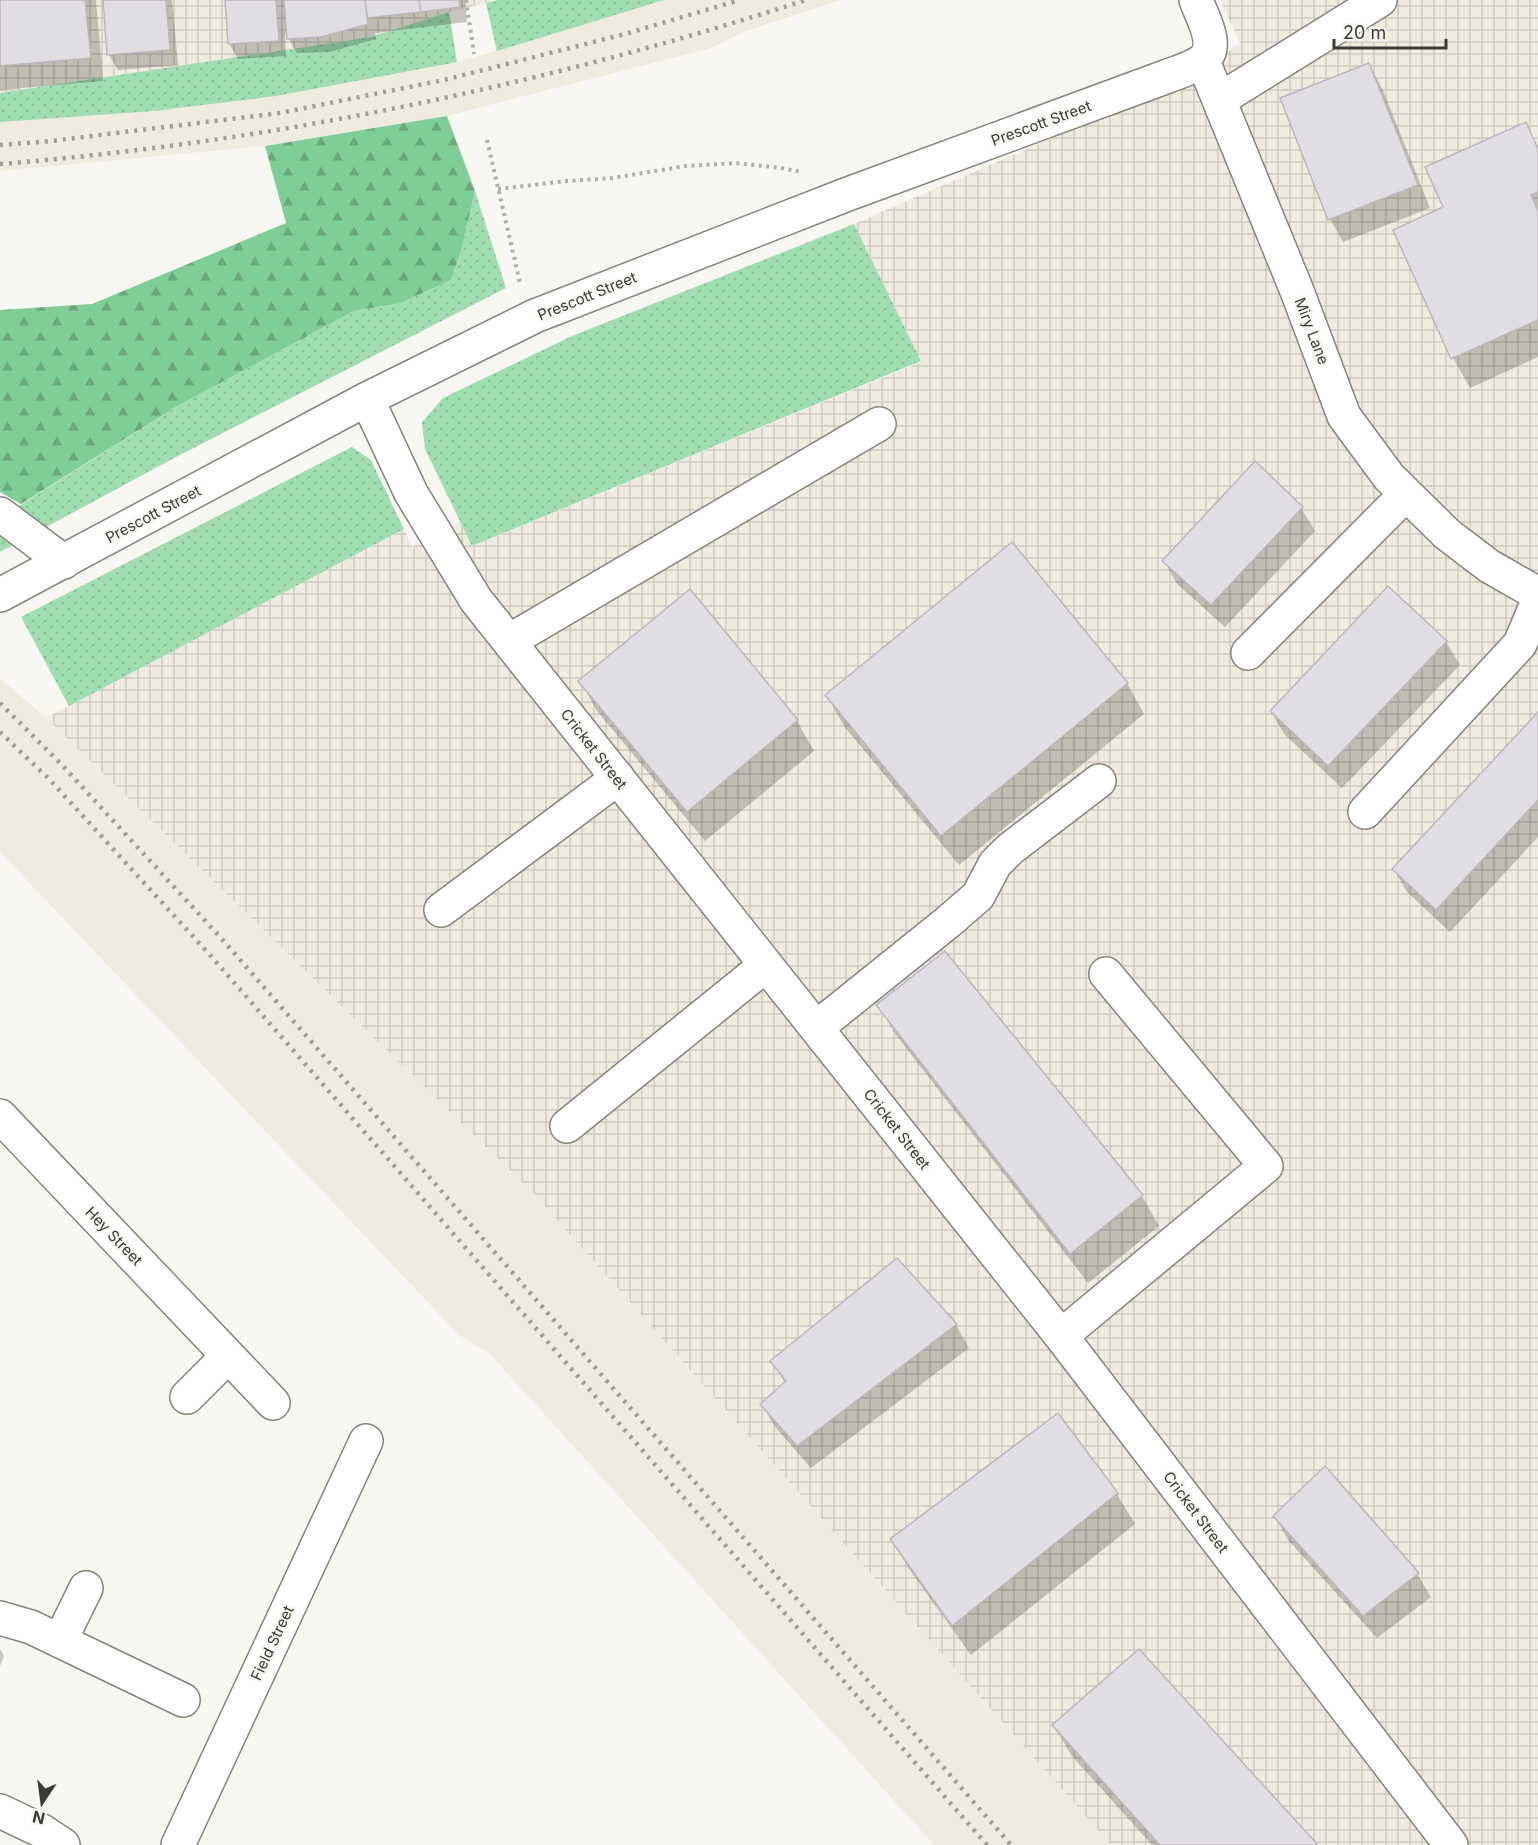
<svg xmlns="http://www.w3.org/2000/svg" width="1538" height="1845" viewBox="0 0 1538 1845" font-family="Inter,sans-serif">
<defs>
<pattern id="industrial-grid" width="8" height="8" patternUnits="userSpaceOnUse" patternTransform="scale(1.5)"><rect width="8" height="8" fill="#efebdf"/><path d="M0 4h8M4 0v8" fill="none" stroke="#cecac0"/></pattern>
<pattern id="grass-dots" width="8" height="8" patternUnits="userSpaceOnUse" patternTransform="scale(1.5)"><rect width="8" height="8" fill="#a0deb1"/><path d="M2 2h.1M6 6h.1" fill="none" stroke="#8bbf99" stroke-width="1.8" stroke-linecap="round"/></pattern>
<pattern id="forest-firs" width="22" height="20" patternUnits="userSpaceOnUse" patternTransform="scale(1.5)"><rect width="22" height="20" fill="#80ce97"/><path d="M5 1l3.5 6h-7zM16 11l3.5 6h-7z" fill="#6aa87c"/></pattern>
</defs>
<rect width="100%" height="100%" fill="#f8f6f1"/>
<!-- industrial -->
<path fill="url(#industrial-grid)" d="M0,0H498L449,12L371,37L0,93Z
M1220,0H1538V1845H1111L533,1193L46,718L404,529L412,547L460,522L473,546L921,362L854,224L1189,79L1240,43Z"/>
<!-- built -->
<path fill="#efebdf" d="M498,0H841L743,32L711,48L447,116L265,146L0,171V93L371,37L449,12L457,62L496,51L486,3Z
M0,678L46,718L533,1193L1111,1845H934L490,1354L459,1335L0,852Z"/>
<!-- grass -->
<path fill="url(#grass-dots)" d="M498,0H664L497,51L486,3Z
M449,12L457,62L276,96L154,111L0,122V93L371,37Z
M475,191L506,288L176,457L0,552V518L174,408L354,311L401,303L451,280L461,251Z
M854,224L921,361L472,546L425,449L422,422L443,398L572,336Z
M352,447L371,460L404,529L69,706L21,617Z"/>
<!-- forest -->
<path fill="url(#forest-firs)" d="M447,116L475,191L461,251L451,280L401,303L354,311L174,408L21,504L0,492V310L92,304L286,223L265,146Z"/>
<!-- shadow -->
<path fill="#0003" d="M0,0H96L103,81L0,90Z
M105,0H172L178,65L118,70L109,55Z
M227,0H465L467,22L375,33L376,39L330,52L297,53L285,33L286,56L238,59L229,43Z
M1369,65L1382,88L1430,208L1343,242L1330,219L1282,99Z
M1525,123L1538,146V357L1470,388L1453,358L1395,231L1445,208Z
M1301,508L1315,531L1225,627L1177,584L1164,561Z
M1388,588L1446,642L1460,665L1342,788L1285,735L1271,712Z
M689,591L797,721L814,751L705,841L597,711L580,681Z
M1127,683L1144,714L959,865L844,726L827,696Z
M1538,715V837L1450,932L1407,892L1394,869Z
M878,1005L1142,1196L1159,1226L1088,1283L896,1035Z
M896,1260L956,1325L969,1348L811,1468L776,1428L762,1405L785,1383L772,1361Z
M1057,1415L1117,1494L1135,1524L971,1655L909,1569L891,1539Z
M1275,1517L1417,1574L1431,1597L1377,1638L1288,1540Z
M0,1649L4,1656L0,1666Z
M1054,1725L1316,1845H1152L1071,1755Z"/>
<!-- building -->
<path fill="#e0dee3" stroke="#bab7bd" stroke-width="1.5" d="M0,0H85L91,58L0,66Z
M103,0H166L170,50L107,55Z
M225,0H276L279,41L228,44Z
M284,0H365L368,24L321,37L287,39Z
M365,0H419L421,12L367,18Z
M419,0H459L460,7L421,12Z
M1369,63L1418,185L1328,220L1280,98Z
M1526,122L1538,149V192L1531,195L1538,211V320L1451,359L1393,230L1443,207L1425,167Z
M1255,461L1303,507L1211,605L1162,561Z
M1012,542L1128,683L941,836L825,695Z
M1388,586L1447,641L1328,766L1270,711Z
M690,589L798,720L687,812L578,681Z
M1538,712V800L1436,910L1392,869Z
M945,951L1143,1195L1070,1254L876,1005Z
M897,1258L957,1324L797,1446L760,1404L786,1381L770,1361Z
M1058,1413L1118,1493L952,1626L890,1539Z
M1325,1466L1419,1573L1363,1616L1273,1516Z
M1139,1649L1318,1845H1160L1052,1725Z"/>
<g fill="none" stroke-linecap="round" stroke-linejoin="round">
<defs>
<path id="minor" d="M1203,61L1297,291L1344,416L1389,477L1447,534L1489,566L1538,594
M1219,100L1380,0
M367,399L411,493L476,600L1061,1336L1451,1845
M0,514L64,562
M0,595L367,399L535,316L848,194L1168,76C1178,72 1193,68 1202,61C1221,47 1202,17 1196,0
M509,641L879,424
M1248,653L1406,494
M1365,812L1520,644L1538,601
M441,910L618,778
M816,1028L948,922L978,896L995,864L1010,849L1099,781
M0,1116L273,1403
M567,1126L766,965
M1061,1336L1266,1166L1106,974
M187,1397L228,1356
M0,1618L31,1627L183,1700
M60,1641L86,1588
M0,1811L42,1831L63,1845
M178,1845L366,1441"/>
</defs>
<!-- minor casing -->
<use href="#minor" stroke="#85847f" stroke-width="36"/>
<!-- path -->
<path stroke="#afaea9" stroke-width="4" stroke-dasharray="3 4.5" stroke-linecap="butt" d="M466,0L474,54
M487,140L520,283
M498,189L567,181L612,178L686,166L736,163L781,168L802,172"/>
<!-- minor -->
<use href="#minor" stroke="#fff" stroke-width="33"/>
<!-- rail -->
<path stroke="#9e9c98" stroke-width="4.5" stroke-dasharray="3 6" stroke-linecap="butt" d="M0,145L51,141L280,113L444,80L625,34L740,0
M0,164C274,142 545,85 806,0
M0,703L61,764L221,938L1011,1845
M0,732L50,780L210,955L987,1845"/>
</g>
<g text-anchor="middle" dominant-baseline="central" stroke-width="4.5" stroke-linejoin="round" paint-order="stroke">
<!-- street labels -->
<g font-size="15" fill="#3a3a37" stroke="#f8f6f1">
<text transform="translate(1041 123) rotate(-20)">Prescott Street</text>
<text transform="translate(587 296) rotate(-22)">Prescott Street</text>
<text transform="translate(1312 331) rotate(69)">Miry Lane</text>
<text transform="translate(153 514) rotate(-28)">Prescott Street</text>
<text transform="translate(594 749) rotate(52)">Cricket Street</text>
<text transform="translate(897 1129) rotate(52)">Cricket Street</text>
<text transform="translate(114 1236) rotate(46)">Hey Street</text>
<text transform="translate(1196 1512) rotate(53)">Cricket Street</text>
<text transform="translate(272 1643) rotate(-65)">Field Street</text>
</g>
</g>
<!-- north arrow -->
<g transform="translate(42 1803) rotate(193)" stroke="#f8f6f1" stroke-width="4.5" paint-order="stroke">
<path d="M0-4.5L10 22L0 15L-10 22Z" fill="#3a3a37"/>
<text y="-9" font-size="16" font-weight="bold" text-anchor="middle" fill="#3a3a37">N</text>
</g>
<!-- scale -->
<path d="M1334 39v9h112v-9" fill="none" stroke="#3a3a37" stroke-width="3"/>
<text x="1343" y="39" font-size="18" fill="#3a3a37" stroke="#f8f6f1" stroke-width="4.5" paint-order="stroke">20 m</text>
</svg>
